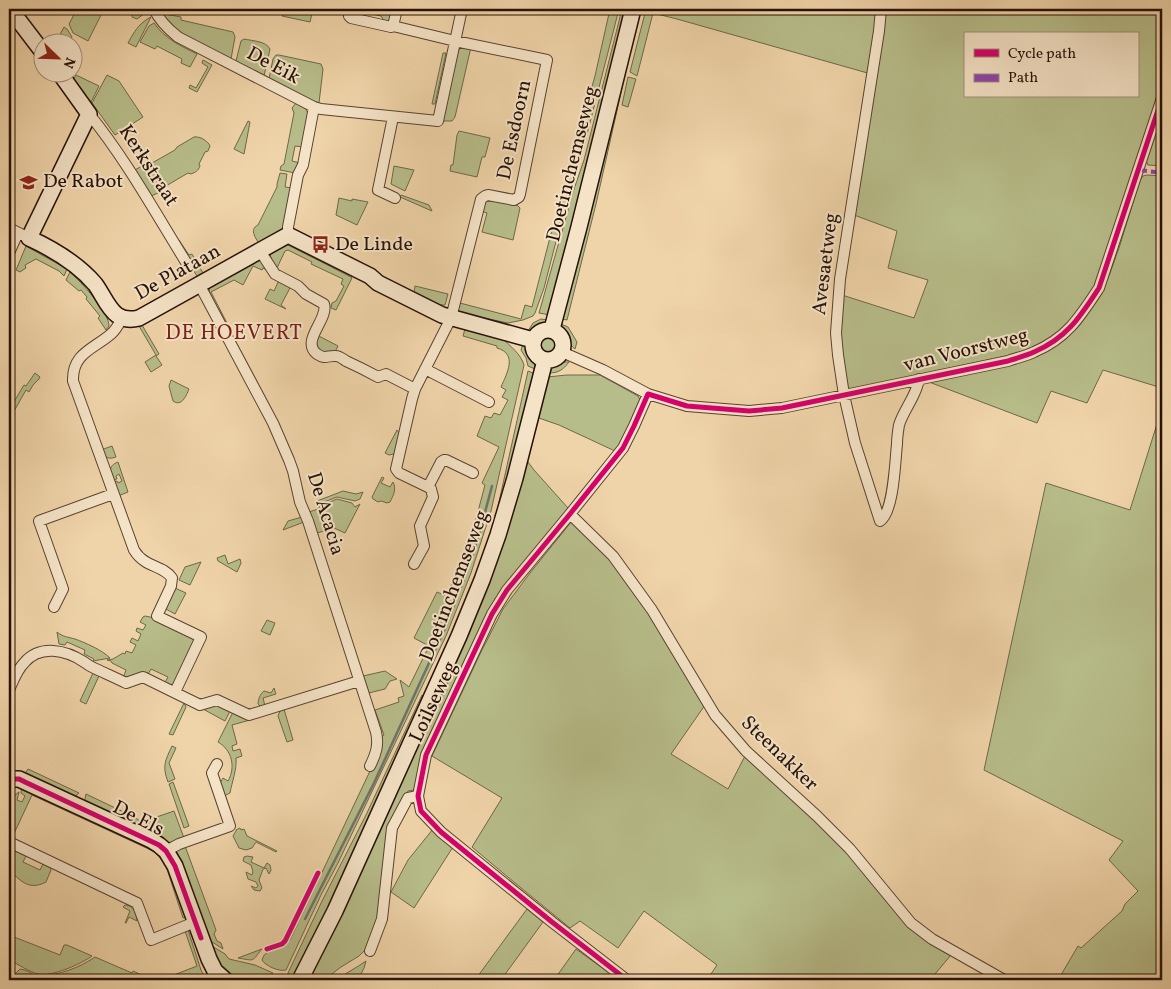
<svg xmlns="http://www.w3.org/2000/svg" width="1171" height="989" viewBox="0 0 1171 989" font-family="Vollkorn,serif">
<rect width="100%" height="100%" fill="#f0d4a9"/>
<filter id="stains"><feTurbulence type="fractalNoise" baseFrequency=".004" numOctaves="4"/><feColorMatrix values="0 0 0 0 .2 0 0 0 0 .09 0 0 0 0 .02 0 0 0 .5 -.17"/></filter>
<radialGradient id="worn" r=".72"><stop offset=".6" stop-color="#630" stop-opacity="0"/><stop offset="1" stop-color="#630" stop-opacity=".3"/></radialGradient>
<!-- green -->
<path fill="#b7bd8a" stroke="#6e6749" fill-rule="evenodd" d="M77,9H99L103,11L88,41L73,33L69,24Z
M132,9H147L148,11L137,19L132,17Z
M284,9H313L310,22L282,16Z
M357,9H393L390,25L386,24L381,16L363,12L367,19L356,16L353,12Z
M610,9H619L582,154L568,195L544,288L535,313L533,316L523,320L508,323L460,313L458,310L460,303L521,319L525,305L532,307L553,226L555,227L569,168L595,76Z
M622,9H628L550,315L539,313L573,192L584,160Z
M646,9H866L870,13L878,16L871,74L677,19L653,13L637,76L630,72Z
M885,9H1162V84L1101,273C1098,280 1095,288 1091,294C1072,324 1051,340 1019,353L848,390C838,359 841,327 842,295L914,318L928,280L888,268L897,231L854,215ZM965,34H1137V96H965Z
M165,14L181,17V20L233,32L235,37L231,59C214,50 192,41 177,30C171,25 167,20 162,15Z
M151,17L136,47L128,43C134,32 139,23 151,17Z
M154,23C165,39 181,46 197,54L190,67L181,63L182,59L157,46L155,49L140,42L149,26Z
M64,27L67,29L72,37L69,42H56Z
M244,39C253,41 266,41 270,49L264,76L236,61L241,41Z
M462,47H471L455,117L452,121H441L458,51Z
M443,53H446L435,104H432Z
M276,55H279L321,64L323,69L319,103L312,101L269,79L273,59Z
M203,60L212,65L197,92L189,88L190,85L196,88L208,67L202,63Z
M76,75L99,86L91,102L73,81Z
M107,75L119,81L143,117L115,135L92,103Z
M625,75L596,204L567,320L562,319L620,76Z
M628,77L636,79L628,107L622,105Z
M296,103L306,109L308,114L303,147L295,146L292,161L300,163L295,173L280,170L281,166L284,164L294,113L292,108Z
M1162,107V166L1148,165L1145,158Z
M248,121L250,122L244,154L234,149Z
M459,131L490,138L485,157H482L477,177L450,171L451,165H453L457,135Z
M194,137C200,136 208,141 210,146L208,151L205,152L199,164L200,166C198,171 196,172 191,174L188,173L159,190L158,193L149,197L133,171L149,162L152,163L175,150L177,147Z
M394,166L414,170L405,191L391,184Z
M280,173L287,174L285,187L292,188L284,227L282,233L260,246C257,239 248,230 258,225L277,187V184Z
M1147,175L1162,176V388L1103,370L1087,403L1051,391L1037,423L929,382L1040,354L1100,294L1109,276L1119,248L1140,180L1143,176Z
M401,195L429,205L432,211L400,197Z
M339,198L352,201V199L368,202L357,225L336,215Z
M490,200L517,205L520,208L513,240L482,232L487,213L481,211L485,201Z
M179,240L189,255L192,254L203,273L197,276L176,242Z
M288,245L351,277L352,278L336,310L331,308L332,303L336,301L344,286L341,284L343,279L311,264L312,262L288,250L285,251L276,270L273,265L270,254Z
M26,246L67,269L64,276L59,271L36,259L25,265L26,268L20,272L16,270Z
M259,259L269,271L263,268L262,270L253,266L243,285L234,280L211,292L228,325L224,324L210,297L209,285Z
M70,272C81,282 109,312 109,326L106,330L98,318L100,316L86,299L87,297L81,290L79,291L66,280Z
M279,280L291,286L281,305L286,309L265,299L270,289L274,291Z
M415,286L448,294L445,305H440L414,292Z
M541,319L548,320C545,328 537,332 528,331L533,323Z
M561,324L568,327L577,342L575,349C569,345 561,331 561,324Z
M142,325L159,354L156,356L162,365L151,372L145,362L156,355L139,326Z
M465,329L499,338H502C510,346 521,354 524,365L491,511L471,573L446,636L338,863L321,895L286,970C280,972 265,966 262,960C265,947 282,950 290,940L370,771H372C377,760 383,750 381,737L384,735L375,710L399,702L398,698L404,696L400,680L409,687L429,646L414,638L437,592L446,596L467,553L485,485L482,483L499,447L477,436L485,416L491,418L494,413L500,415L508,400L502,397L506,390L501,387C507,373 518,354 497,348V346L463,336Z
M317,335L338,346L335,352L328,355L316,349Z
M540 346a9 9 0 1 1 18 0a9 9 0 1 1-18 0Z
M523,344C531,348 536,360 535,369L528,366L526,358L521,350Z
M564,362H569C563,370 558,373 549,373L554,366Z
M528,371L535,374L531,391L489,547Z
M35,373L40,377L39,379L33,385L29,392L26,390L9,420V410L24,385L26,386Z
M567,375H600L638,396L640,400L629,431L615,451L559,425L536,417L547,377Z
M171,380L189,389C186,396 182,407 173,401L169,386Z
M1162,408V980H1058L1078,946L1081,948L1122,911L1125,904L1138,891L1109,860L1123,841L984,770L1046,483L1130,510Z
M397,430L400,434L394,454L389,455L385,453Z
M112,446L116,457C107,460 105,457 101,450Z
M525,458L534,470L568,508L566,512L507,585L414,790L408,791L393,816L390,825L379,913L370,939L365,950L359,956L341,967L324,980H309L336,922Z
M118,462L128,492L118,496L113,482L117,481L118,483L122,481L119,474L116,476L117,479L112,480C110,471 108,466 118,462Z
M382,477L384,478L381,483L390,487L393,482C397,489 393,496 390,502L387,503L381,501L378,502L373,499L372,497Z
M343,491L356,494L363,492L360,499L355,501L337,497L319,504L317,501Z
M337,499L352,503L355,507L360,504L345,533L334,528L317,533L309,512L318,509L320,506Z
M302,517L304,522L283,530L288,521Z
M572,521L609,558L634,589L705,705L671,754L728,789L746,754L811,814L863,868L910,926L951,955L930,980H707L717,965L644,911L618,948L580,921L570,928L503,873L472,847L502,798L432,756L481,652L503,609L530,573Z
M225,555L228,564L240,559L241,563L237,572L218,561L217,558Z
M201,562L190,585L179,580L185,567Z
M175,588L186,593L175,614L166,609Z
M145,616L150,617L192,637L195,641L194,645L191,646L178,674L179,677L173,686H171L164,684L168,677L151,669L147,676L126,679L123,678L126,670L112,663L111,661L107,660L113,659L123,653L125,654L126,651L132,653L136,645L130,642L132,638L138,641L141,634L136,631L137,628L143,630L146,625L140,622L143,617Z
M267,620L275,623L270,635L261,631Z
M57,632C63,637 68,637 75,639C86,643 102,650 110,658L93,661L94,659L84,654L85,650L67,642L65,645L59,644Z
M359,664L363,676L385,671L397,679L390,681L385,689L369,693Z
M93,673L99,676L86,704L80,701Z
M274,688L276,694L263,698L265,706H260L258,704C258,700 260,694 264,691L271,693Z
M422,695L426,699L346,877L296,977L288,974V973L322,901L366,815Z
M184,703L186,707L173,735L169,734Z
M217,704L230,711L225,721L203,709Z
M284,709L293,740L287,742L278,716L280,711Z
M233,712L250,720L232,725L237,744L232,746L233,751L240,749L242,756L236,758C237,769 232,782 230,793L224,796L220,783L223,778L228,781C236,767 232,750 218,742Z
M172,746L176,748L169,763L175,779L168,782C162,766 165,761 172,746Z
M28,769L79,793L72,799L23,776Z
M173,782L189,826L184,828L169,784Z
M24,787L165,855L189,916L183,918L165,863L153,851L32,795L11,840L9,839V826L11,815L10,801L11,798L19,792L17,800L22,802L25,796L21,793V791Z
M86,794L132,816L142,822L174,811L184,838L165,844L84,804Z
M240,828L241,830L244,829L247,836L277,851L276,852L256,842L252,848L246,850L239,848L233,836L236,831V830Z
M433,829L453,847L414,908L391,892L408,860Z
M185,846L216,930L214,934L217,941L221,943L223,949L206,938L174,854L180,847Z
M9,848L26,856L23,862L40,870L43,864L51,868V870L46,882C29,891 20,881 9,869Z
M247,856L253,857L251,862L264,868L267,863L270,865L271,870L269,874L266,868L263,869L259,880L262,888L260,891L254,890L251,886L256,888L258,886L256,882L248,879L246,872L252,875L253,872L251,865L243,861L244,857Z
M125,905C134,905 136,914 137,921L129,917L126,923H125L130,911L123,907Z
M527,909L543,922L501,980H475Z
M188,930L201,970L206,980H161L197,966L185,931Z
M9,935L60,955L64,945H67L92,956C81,964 52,977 38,974C29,972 18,964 9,960Z
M207,943L225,954L229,959L255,965L273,973L270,975L267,980H233L220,969Z
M262,949C251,962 256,961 238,958Z
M576,949L619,980H554Z
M95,957L132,973L133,971L152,980H43L40,976C59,975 79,968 95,957Z
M366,961L364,968L358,980H336C346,973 356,968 366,961Z
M20,969C28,970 35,975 40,980H9Z"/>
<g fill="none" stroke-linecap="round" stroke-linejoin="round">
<!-- stream -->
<path stroke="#6c756b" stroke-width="2.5" d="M305,919L374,783L446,626L466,573L480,531L492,486"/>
<defs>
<path id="street" d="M154,9C159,20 168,29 178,37L314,107L321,109L438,121L462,9
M351,9L349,16L351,18L391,27L393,26L455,41L547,60L520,194L519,197L514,200L488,195L485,196L481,199L451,318L415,389L412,399L396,469L399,473L428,487L431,489L433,497L420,526L424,546L414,564
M881,9L879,31L840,279L836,333L838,355L844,395L855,443L880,521C894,512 895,461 897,444C897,438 898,431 899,425C904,409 917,395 919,379
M393,26L397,9
M89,114C126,159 157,216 189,267
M393,117L378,190L395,198
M9,228L29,238
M288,235V227L298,175L303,165L314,107
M260,251L275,274L298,286L306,294L324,304C329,319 300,341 317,354C326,360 328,355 336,356C339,356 343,359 346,361C357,366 367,371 378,377L386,374L415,389
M9,253L18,233
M199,284L273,423L289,460L293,471L300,502L308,521L376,732C379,745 376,754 370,766
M122,318C119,324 116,330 111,334C94,349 72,353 73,381L134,550C137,555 141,559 146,562C154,567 166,569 172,578L171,586L157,616L201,637L175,692
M562,352L603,370L648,394L687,406L749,411L782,408L1008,361C1016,358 1026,356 1034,352C1067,338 1080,317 1099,288L1162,98
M425,369L489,402
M428,487L441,462L444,460H446L473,473
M570,514L613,556L652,610L715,715L746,751L817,816L850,849L911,923L932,939L999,977L1004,980
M54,607L63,589L39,521L113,494
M9,690C13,681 17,670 24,663C40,644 66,650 84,662C86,663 88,665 90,666C102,672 114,677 126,683L143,677L200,705L217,700L249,715L359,681
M9,842L137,903L151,940L195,922
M166,851L179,844L230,826L212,773L217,764
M370,951L382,919L392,828L408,798L418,796
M627,980L552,922L441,832L421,811L418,796L426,755L492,614L507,590L570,514L623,448L634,426L648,394"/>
<path id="secondary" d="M10,9L42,51
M59,72L89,114L29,238C53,249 77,263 95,284C102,293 108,309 117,315C124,320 131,320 139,318L288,235L370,276L378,283L442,315L533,340
M552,329L579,227L633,9
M533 345a15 15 0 1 1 30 0a15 15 0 1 1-30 0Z
M9,779H19L151,840L159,845L166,851L175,866L209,959L215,971L225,980
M300,980L335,911L459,636L482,580L498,535L515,478L545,360"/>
</defs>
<!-- street casing -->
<use href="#street" stroke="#584230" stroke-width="12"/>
<!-- secondary casing -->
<use href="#secondary" stroke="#261108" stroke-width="18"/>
<!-- street -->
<use href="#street" stroke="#f5e3c7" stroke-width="10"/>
<!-- secondary -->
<use href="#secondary" stroke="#f5e3c7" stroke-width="15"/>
<!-- quiet -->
<path stroke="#8e44ad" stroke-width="4" stroke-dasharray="8 4" stroke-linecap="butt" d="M1139,170L1162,173"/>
<defs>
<path id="cycleway" d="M9,779H19L25,782L159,845L166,851L175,866L201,938
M267,949L282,944L285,941L318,873
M627,980L552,922L441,832L421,811L418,796L426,755L492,614L507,590L570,514L623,448L634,426L648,394L687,406L749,411L782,408L1008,361C1016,358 1026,356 1034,352C1067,338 1080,317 1099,288L1162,98"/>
</defs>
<!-- cycleway casing -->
<use href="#cycleway" stroke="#f5e3c7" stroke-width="8"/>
<!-- cycleway -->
<use href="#cycleway" stroke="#d6006c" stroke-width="5"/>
</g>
<!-- icons -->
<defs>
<symbol id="school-bare" viewBox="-9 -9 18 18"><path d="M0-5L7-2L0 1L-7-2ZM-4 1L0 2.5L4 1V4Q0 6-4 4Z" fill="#8f2418" stroke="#f5e3c7" stroke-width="2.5" paint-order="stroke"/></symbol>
<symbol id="bus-bare" viewBox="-9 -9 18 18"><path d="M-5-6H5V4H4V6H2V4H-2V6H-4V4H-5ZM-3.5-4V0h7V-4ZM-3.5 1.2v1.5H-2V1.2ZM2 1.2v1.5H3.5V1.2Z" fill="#8f2418" stroke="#f5e3c7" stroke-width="2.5" paint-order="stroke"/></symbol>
</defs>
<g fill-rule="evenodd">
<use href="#school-bare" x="16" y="170" width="25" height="25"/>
<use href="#bus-bare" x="308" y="232" width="25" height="25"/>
</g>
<g text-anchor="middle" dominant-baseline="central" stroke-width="4" stroke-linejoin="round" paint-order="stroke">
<!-- street labels -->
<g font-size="20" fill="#261108" stroke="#f5e3c7">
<text transform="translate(273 66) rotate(28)">De Eik</text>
<text transform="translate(515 130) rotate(-78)">De Esdoorn</text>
<text transform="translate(573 164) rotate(-76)">Doetinchemseweg</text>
<text transform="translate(148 166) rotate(57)">Kerkstraat</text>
<text transform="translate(826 264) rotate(-83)">Avesaetweg</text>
<text transform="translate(178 273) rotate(-29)">De Plataan</text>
<text transform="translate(966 351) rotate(-14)">van Voorstweg</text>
<text transform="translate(325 514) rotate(73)">De Acacia</text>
<text transform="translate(455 586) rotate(-69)">Doetinchemseweg</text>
<text transform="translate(434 702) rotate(-65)">Loilseweg</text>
<text transform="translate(779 754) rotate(44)">Steenakker</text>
<text transform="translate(138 819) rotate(27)">De Els</text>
</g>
<!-- poi labels -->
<g font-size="20" fill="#261108" stroke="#f5e3c7" text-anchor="start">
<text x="43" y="182">De Rabot</text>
<text x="335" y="245">De Linde</text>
</g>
<!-- neighbourhood labels -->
<g font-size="21" letter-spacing="1" fill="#7a1f14" stroke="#f5e3c7">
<text x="234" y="333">DE HOEVERT</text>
</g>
</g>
<!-- margin -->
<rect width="1171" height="989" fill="none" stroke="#f0d4a9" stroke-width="30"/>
<rect x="10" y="10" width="1151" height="969" fill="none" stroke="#261108" stroke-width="2.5"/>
<rect x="15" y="15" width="1141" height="959" fill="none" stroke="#261108"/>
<!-- legend -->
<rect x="964" y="32" width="175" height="65" fill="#f5e3c7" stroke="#a28f7b"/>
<rect x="974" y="49" width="25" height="8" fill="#d6006c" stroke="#a28f7b"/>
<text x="1008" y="58" font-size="15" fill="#261108">Cycle path</text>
<rect x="974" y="74" width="25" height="8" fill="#8e44ad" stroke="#a28f7b"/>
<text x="1008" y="82" font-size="15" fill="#261108">Path</text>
<!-- north arrow -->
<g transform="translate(58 58) rotate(113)"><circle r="24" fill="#f5e3c7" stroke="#a28f7b"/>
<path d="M0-4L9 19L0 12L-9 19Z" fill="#8f2418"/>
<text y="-8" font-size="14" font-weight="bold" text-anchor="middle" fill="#261108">N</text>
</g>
<rect width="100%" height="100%" filter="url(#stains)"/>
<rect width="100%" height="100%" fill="url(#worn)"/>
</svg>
